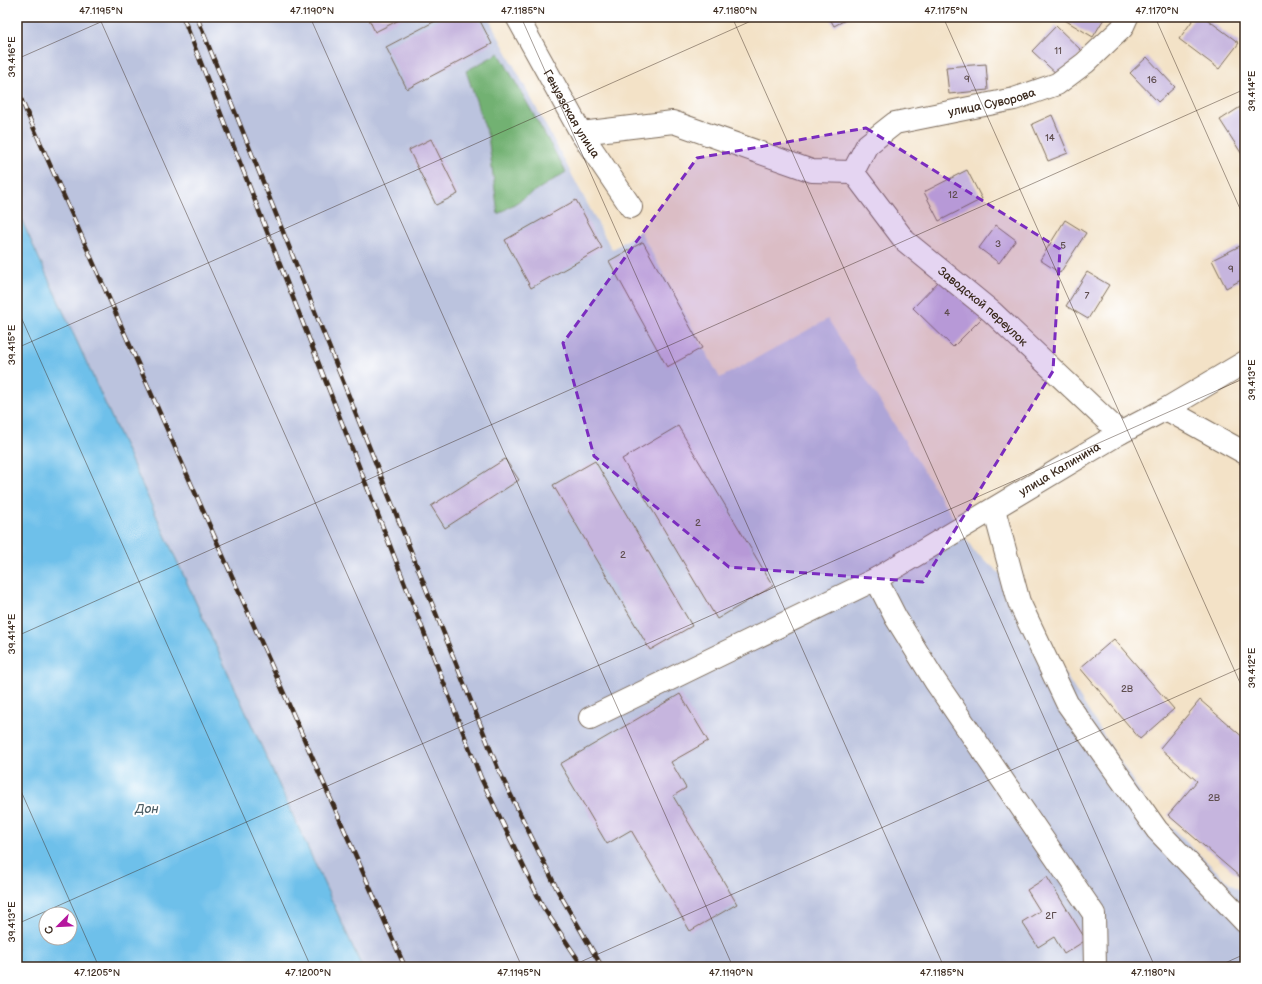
<svg xmlns="http://www.w3.org/2000/svg" width="1262" height="984" viewBox="0 0 1262 984" font-family="'Balsamiq Sans',sans-serif">
<rect width="100%" height="100%" fill="#fff"/>
<filter id="ink" filterUnits="userSpaceOnUse"><feTurbulence type="fractalNoise" baseFrequency=".025" numOctaves="2"/><feDisplacementMap in="SourceGraphic" scale="8" xChannelSelector="R" yChannelSelector="G"/><feConvolveMatrix kernelMatrix="1 2 1 2 8 2 1 2 1" color-interpolation-filters="sRGB"/></filter>
<filter id="wash" filterUnits="userSpaceOnUse"><feTurbulence type="fractalNoise" baseFrequency=".012" numOctaves="4" result="noise"/><feDisplacementMap in="SourceGraphic" scale="16" xChannelSelector="R" yChannelSelector="G"/><feGaussianBlur stdDeviation="0.9" result="paint"/><feColorMatrix in="noise" values="0 0 0 0 0 0 0 0 0 0 0 0 0 0 0 0 0 1.4 0 .05"/><feComposite in="paint" operator="in"/></filter>
<g filter="url(#wash)">
<rect width="100%" height="100%" fill="#f3e2c7"/>
<!-- industrial -->
<path fill="#bbc3de" d="M17,17H488L612,250L640,231L720,378L828,319L974,551L1003,576L1148,805L1224,878L1245,895V967H362L17,210Z"/>
<!-- forest -->
<path fill="#72b172" stroke="#566e48" d="M499,53L566,172L498,214L488,136L466,71Z"/>
<!-- water -->
<path fill="#6ec0ea" stroke="#547584" fill-rule="evenodd" d="M17,210L362,967H17ZM46,914H70V938H46Z"/>
<g id="blocks">
<!-- building -->
<path fill="#c6b5de" d="M368,17H405L375,32Z
M443,17H478L492,44L407,89L386,47Z
M829,17H851L834,26Z
M1065,17H1105L1093,37L1063,19Z
M1195,17H1204L1239,43L1219,69L1179,39Z
M1056,26L1083,52L1060,77L1032,51Z
M1147,57L1175,87L1158,102L1130,73Z
M986,64L988,90L949,94L946,67Z
M1245,104V159L1220,120Z
M1052,115L1068,153L1048,161L1032,124Z
M431,139L458,194L436,205L409,150Z
M967,170L982,199L939,221L924,192Z
M576,200L602,248L531,288L505,240Z
M1065,220L1086,233L1060,273L1040,260Z
M996,225L1016,240L999,263L979,248Z
M643,242L702,348L667,367L609,261Z
M1240,246L1245,256V278L1226,288L1212,260Z
M1087,272L1109,285L1088,319L1066,306Z
M941,279L982,318L953,347L913,308Z
M678,426L773,586L717,619L622,459Z
M505,459L519,480L445,528L431,506Z
M595,461L692,626L650,650L553,485Z
M1114,639L1174,709L1140,739L1080,668Z
M680,694L708,741L671,762L686,788L673,796L737,904L690,931L631,830L607,844L560,764Z
M1200,700L1245,739V871L1240,877L1168,815L1197,781L1160,748Z
M1047,877L1086,940L1064,954L1054,937L1038,947L1022,922L1040,911L1027,890Z"/>
</g>
</g>
<g filter="url(#ink)">
<use href="#blocks" fill-opacity="0" stroke="#7b6a59" stroke-width="1"/>
<g fill="none" stroke-linecap="round" stroke-linejoin="round">
<defs>
<g id="minor">
<path id="s1" d="M517,17L581,133L631,207"/>
<path d="M581,133L673,122L812,171L853,172"/>
<path id="s2" d="M853,172L905,241L992,312L1120,433"/>
<path id="s3" d="M853,172L867,145L895,123L1014,99L1057,84L1085,63L1122,28L1127,17"/>
<path d="M1166,409L1245,453"/>
<path d="M994,509L1019,602L1067,703L1157,830L1245,922"/>
<path d="M876,579L896,618L935,681L1094,914L1095,967"/>
<path id="s4" d="M590,718L876,579L1120,433L1166,409L1245,362"/>
</g>
</defs>
<!-- minor casing -->
<use href="#minor" stroke="#7b6a59" stroke-width="24"/>
<!-- minor -->
<use href="#minor" stroke="#fff" stroke-width="22"/>
<defs>
<path id="rail" d="M183,17L481,778L543,907L583,967
M197,17L499,771L558,891L602,967
M17,85L20,97L405,967"/>
</defs>
<!-- rail casing -->
<use href="#rail" stroke="#3b2a1e" stroke-width="4.5"/>
<!-- rail -->
<use href="#rail" stroke="#fff" stroke-width="3" stroke-dasharray="9" stroke-linecap="butt"/>
</g>
</g>
<!-- marked area -->
<path fill="#7b2cbf" fill-opacity="0.2" stroke="#7b2cbf" stroke-width="3" stroke-dasharray="8 5" stroke-linejoin="round" d="M866,128L1060,249L1053,371L923,582L729,567L594,456L563,343L697,158Z"/>
<!-- ticks -->
<path fill="none" stroke="#3b2a1e" stroke-width="1" stroke-opacity="0.45" d="M99,17L522,967M310,17L733,967M521,17L944,967M732,17L1155,967M943,17L1245,694M1155,17L1245,220M17,59L112,17M17,308L311,967M17,348L760,17M17,636L1245,89M17,782L99,967M17,924L1245,378M569,967L1245,666M1216,967L1245,954"/>
<g text-anchor="middle" dominant-baseline="central" stroke-width="4" stroke-linejoin="round" paint-order="stroke">
<!-- number labels -->
<g font-size="10" fill="#5e4d4e">
<text x="1058" y="51">11</text>
<text x="967" y="79">9</text>
<text x="1152" y="80">16</text>
<text x="1050" y="138">14</text>
<text x="953" y="195">12</text>
<text x="998" y="244">3</text>
<text x="1063" y="246">5</text>
<text x="1231" y="269">9</text>
<text x="1087" y="296">7</text>
<text x="947" y="313">4</text>
<text x="698" y="523">2</text>
<text x="623" y="555">2</text>
<text x="1127" y="689">2В</text>
<text x="1214" y="798">2В</text>
<text x="1051" y="916">2Г</text>
</g>
<!-- street labels -->
<g font-size="12" fill="#3b2a1e" stroke="#fff">
<text stroke="none"><textPath href="#s3" startOffset="165">улица Суворова</textPath></text>
<text stroke="none"><textPath href="#s1" startOffset="111">Генуэзская улица</textPath></text>
<text stroke="none"><textPath href="#s2" startOffset="188">Заводской переулок</textPath></text>
<text stroke="none"><textPath href="#s4" startOffset="532">улица Калинина</textPath></text>
</g>
<!-- water labels -->
<g font-size="13" font-style="italic" fill="#4d5e65" stroke="#fff">
<text x="147" y="809">Дон</text>
</g>
</g>
<!-- margin -->
<rect width="1262" height="984" fill="none" stroke="#fff" stroke-width="44"/>
<!-- north arrow -->
<g transform="translate(58 926) rotate(246)"><circle r="19" fill="#ffffff" stroke="#b1aaa5"/>
<path d="M0-3L7 15L0 10L-7 15Z" fill="#b5179e"/>
<text y="-6" font-size="11" font-weight="bold" text-anchor="middle" fill="#3b2a1e">С</text>
</g>
<rect x="22" y="22" width="1218" height="940" fill="none" stroke="#3b2a1e" stroke-width="1.5"/>
<g font-size="10" text-anchor="middle" fill="#3b2a1e">
<text x="101" y="14">47.1195°N</text>
<text x="312" y="14">47.1190°N</text>
<text x="523" y="14">47.1185°N</text>
<text x="735" y="14">47.1180°N</text>
<text x="946" y="14">47.1175°N</text>
<text x="1157" y="14">47.1170°N</text>
<text transform="translate(11 57) rotate(-90)" y="4">39.416°E</text>
<text transform="translate(1251 91) rotate(-90)" y="4">39.414°E</text>
<text transform="translate(11 345) rotate(-90)" y="4">39.415°E</text>
<text transform="translate(1251 380) rotate(-90)" y="4">39.413°E</text>
<text transform="translate(11 634) rotate(-90)" y="4">39.414°E</text>
<text transform="translate(1251 668) rotate(-90)" y="4">39.412°E</text>
<text transform="translate(11 922) rotate(-90)" y="4">39.413°E</text>
<text x="97" y="976">47.1205°N</text>
<text x="308" y="976">47.1200°N</text>
<text x="519" y="976">47.1195°N</text>
<text x="731" y="976">47.1190°N</text>
<text x="942" y="976">47.1185°N</text>
<text x="1153" y="976">47.1180°N</text>
</g>
</svg>
